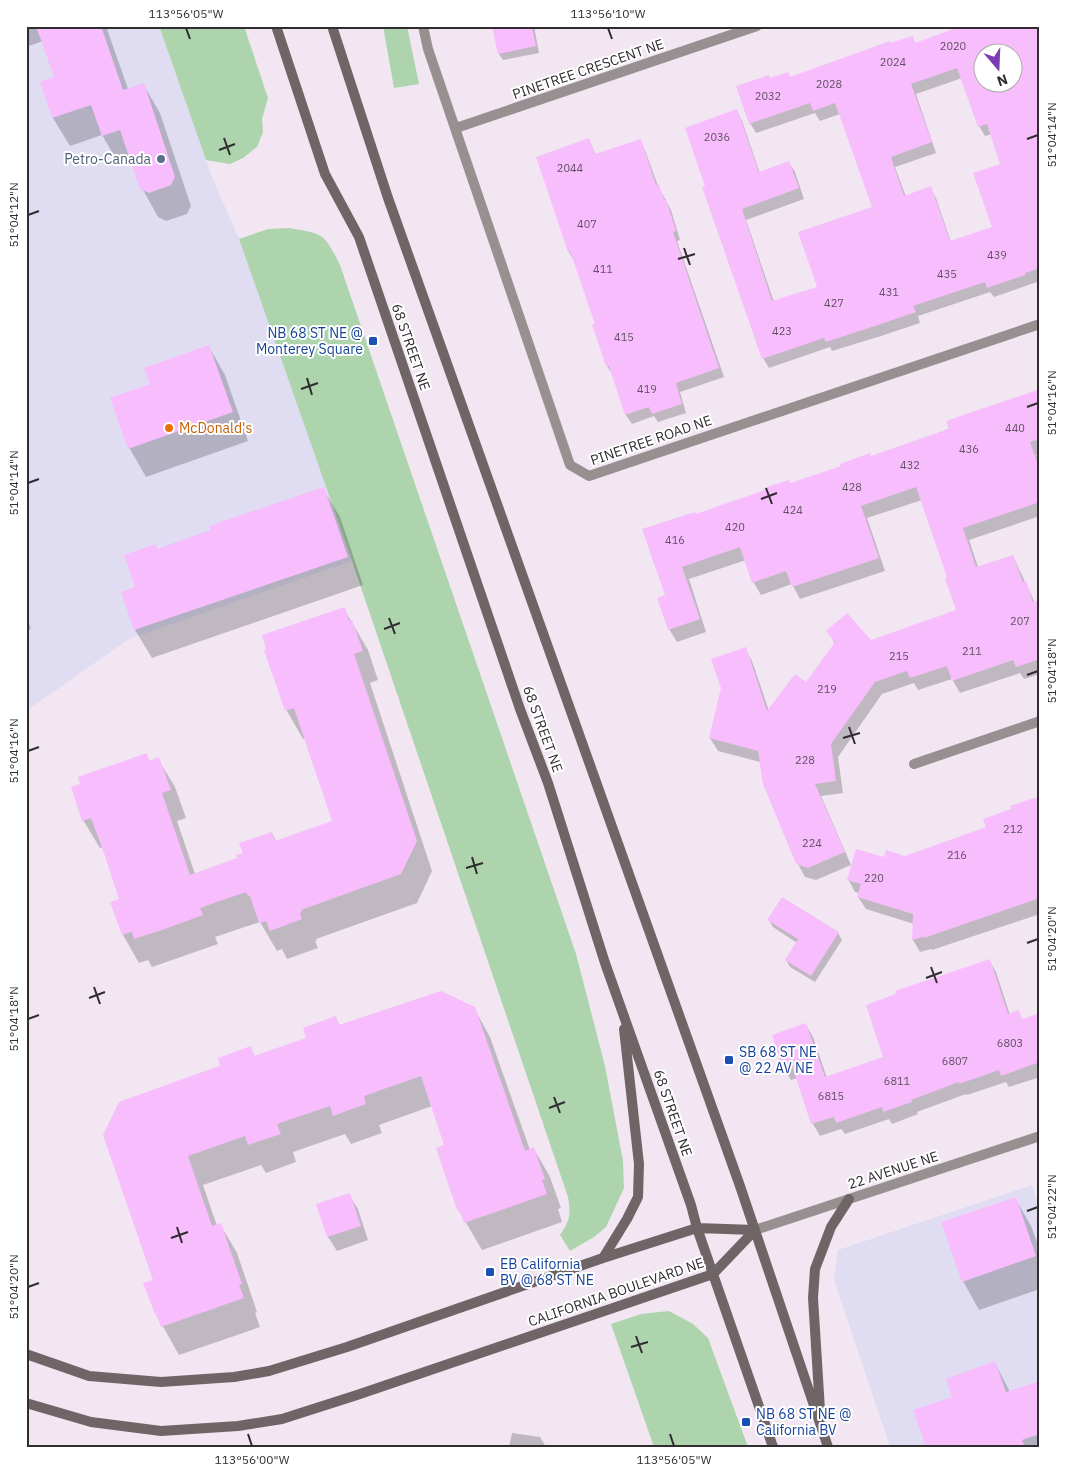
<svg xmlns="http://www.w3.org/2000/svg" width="1066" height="1473" viewBox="0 0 1066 1473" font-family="'IBM Plex Sans',sans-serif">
<rect width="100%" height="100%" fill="#f1e6f2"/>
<!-- commercial -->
<path fill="#e0ddf3" d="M26,26H159L210,172L239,239L352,561L129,639L26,711Z
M1032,1185L1040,1210V1447H890L834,1280L838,1250Z"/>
<!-- green -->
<path fill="#add4ad" d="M159,26H244L268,98L262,119L263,132L257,147L243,158L230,164L206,160Z
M383,26H407L419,84L394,88Z
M289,228C324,234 324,233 340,265L576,954L605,1066L623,1161L624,1188L606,1227L594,1237L570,1251L560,1235C570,1221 571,1214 568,1197L352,561L239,239L268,229Z
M669,1311L693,1324L708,1338L748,1447H654L611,1324L641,1314Z"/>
<!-- shadow -->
<path fill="#0003" fill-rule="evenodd" d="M26,26H106L128,89L143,84L160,113L191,206L187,214L166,221L158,217L142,188L132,160L119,164L102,135L70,146L53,118L41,83L56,78L43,41L26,47Z
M493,26H534L539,53L503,60L499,54Z
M965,26L1040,65V281L994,297L990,292L918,316L920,323L881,336L832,351L830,347L769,368L763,358L706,187L737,111L742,121L760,173L789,163L795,172L804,199L746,220L774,302L818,288L873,207L840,114L820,121L815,113L756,133L750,123L770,79L790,78L912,37L916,44ZM984,52H1014V82H984ZM962,78L979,126L985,136L992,134L1002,164L993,228L951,242L936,198L930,188L906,197L895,167L936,153L916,94Z
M589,140L596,155L640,141L645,150L658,186L671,210L680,240L677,241L724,377L680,392L686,413L658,422L654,416L632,424L626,415L613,375L607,366L597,325L574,261L569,252L538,158Z
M209,347L225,375L248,441L146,477L130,449L112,399L151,385Z
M1040,396V454L1036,455L1040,466V516L969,540L978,567L1013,556L1035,603L1040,601V674L1024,679L1020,673L960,693L952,679L918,690L914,683L882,694L838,757L843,793L821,796L851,865L816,880L805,877L798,864L760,762L718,751L710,738L745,649L752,661L769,711L807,684L835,644L828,631L871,641L958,611L949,578L922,500L867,518L885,571L800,599L792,584L761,595L754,583L746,560L689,579L706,632L677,642L669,629L666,596L695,515L871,457Z
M323,489L340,517L363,585L152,658L135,630L123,593L137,588L155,546L158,550Z
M344,609L368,650L378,680L370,683L432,871L417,903L316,939L317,941H315L318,948L287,959L282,949L277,951L260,922L215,937L218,944L152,967L148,960L139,963L123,935L112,903L121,900L103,847L100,848L83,820L146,755L150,762L158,759L175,787L186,818L177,821L195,874L239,859L272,833L276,841L334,822L305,738L303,739L287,711L266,651Z
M26,615L31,629L26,631Z
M1040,798V914L932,950L931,949L920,952L913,940L914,924L866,909L858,897L859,893L855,892L848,879L885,859L905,857L988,828L1013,810Z
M769,920L838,933L842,940L815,982L790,967L786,960L797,943L773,927Z
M989,960L996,972L1010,1015L1018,1012L1023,1020L1040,1015V1077L1009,1087L1006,1082L967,1095L966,1094L917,1112L918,1114L892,1124L889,1119L845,1134L841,1129L820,1136L813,1124L798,1078L791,1080L784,1068L806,1025L813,1037L827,1078L885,1058Z
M474,1008L490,1037L530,1150L534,1149L550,1177L561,1208L558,1209L562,1222L482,1250L458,1209L446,1146L432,1106L379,1125L382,1133L351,1144L345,1134L293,1152L296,1162L266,1173L261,1165L203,1185L217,1226L220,1224L237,1253L257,1312L255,1313L260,1327L179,1355L156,1314L154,1280L104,1135L220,1067L250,1047L255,1057L308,1038L336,1018L340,1026Z
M349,1195L358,1209L368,1240L337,1251L328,1237L318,1205Z
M1015,1198L1031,1226L1040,1250V1289L979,1310L963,1281Z
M995,1363L1010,1392L1040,1382V1447H927L953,1397Z
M512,1433L540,1437L546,1447H509Z"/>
<!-- building -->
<path fill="#f7bdfd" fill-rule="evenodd" d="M36,26H101L123,90L144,83L175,177L171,185L149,193L140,189L120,130L102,136L91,105L52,118L40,82L54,77Z
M492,26H532L536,46L498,54Z
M961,26H1040V268L1025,273V275L987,288L985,282L913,306L916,312L875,326L826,342L824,338L762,359L702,187L705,186L685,128L737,109L759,172L789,161L799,188L742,209L772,301L817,287L798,232L872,207L835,103L813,111L810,103L749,124L736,86L769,75L770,78L788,72L790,77L890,41V43L913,36L915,43ZM984,52H1014V82H984ZM957,68L978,127L987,124L1000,164L973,173L992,227L950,241L931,186L904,196L891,157L932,142L911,84Z
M589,138L595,154L641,139L656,185L659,184L664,200L666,199L676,231L673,232L719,368L676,383L682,404L652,414L649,407L625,415L609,366H606L592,325L595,324L570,251L568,252L536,157Z
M209,345L233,412L128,449L110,398L150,384L144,368Z
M1040,389V439L1030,442L1040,471V502L963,528L976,567L1013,555L1023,582L1026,581L1033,602L1040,600V659L1016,667L1013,660L952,681L947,666L910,678L907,671L875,682L831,744L836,781L815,784L845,852L808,868L796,864L763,784L758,751L709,738L721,688L711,659L746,647L767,711L795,674L806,682L835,642L826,631L847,613L871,640L956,610L945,578L947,577L916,487L861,506L879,558L792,587L786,571L752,583L740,547L682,567L700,619L668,630L657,598L665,595L642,529L695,512L696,514L765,490L764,488L789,480L790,483L841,466L840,464L870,453L871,456L949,429L946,421Z
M324,487L348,557L134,630L121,592L135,587L124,555L156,544L157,549L211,530L209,526Z
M345,607L349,621L352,620L363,651L354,654L417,841L401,874L301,910L302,912L300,913L302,919L270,931L266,921L259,923L250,896H248L246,892L200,908L203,915L162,930L134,939L132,932L122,935L110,902L119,899L104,853L91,818L82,821L71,787L80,784L78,777L147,753L149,761L159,757L171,790L162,793L190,875L237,858L236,855L243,853L239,843L272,832L275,841L332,821L294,708L285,711L264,650L266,649L262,635Z
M1040,796V898L924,938L923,937L912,940L913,914L857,897L861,884L847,880L856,849L884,857L886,850L905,856L986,827L983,819L1011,809L1010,806Z
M782,897L839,932L811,976L785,960L798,939L767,920Z
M990,959L1008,1014L1019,1010L1022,1019L1040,1013V1062L1001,1076L999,1070L959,1084V1082L911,1100L912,1102L883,1112L882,1107L836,1123L834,1117L811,1124L792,1066L783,1069L772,1035L806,1023L825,1077L883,1057L866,1005L896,994L895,991Z
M441,991L475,1007L525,1151L534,1147L545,1179L542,1180L547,1194L464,1223L459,1209L457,1210L436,1148L444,1145L421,1076L364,1096L366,1104L333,1116L330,1106L277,1124L281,1134L248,1145L245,1136L188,1156L212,1226L221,1223L242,1284L239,1285L244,1298L161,1327L156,1314H155L143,1283L153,1280L103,1135L119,1102L219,1066L220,1065L218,1058L251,1046L254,1056L306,1038L303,1028L336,1016L339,1025Z
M350,1193L361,1226L327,1237L316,1204Z
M1016,1197L1036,1256L962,1282L941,1222Z
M995,1361L1006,1392L1040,1381V1434L1022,1440L1025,1447H926L913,1410L952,1397L946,1379Z"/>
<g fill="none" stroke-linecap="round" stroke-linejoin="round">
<!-- street -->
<path stroke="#979090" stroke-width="10" d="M423,26L428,49L570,465L589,476L1040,324
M456,128L757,26
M914,764L1040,721
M755,1230L1040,1136"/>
<!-- secondary -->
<path stroke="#706566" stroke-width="10" d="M276,26L325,174L359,237L520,709L548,783L605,963L691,1205L697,1228L773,1447
M332,26L388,198L740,1186L828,1447
M603,1258L627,1219L638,1197L639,1164L624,1029
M26,1354L89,1376L161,1382L234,1377L269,1371L347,1347L603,1258L697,1228L755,1230
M26,1403L91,1422L161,1431L238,1426L282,1419L357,1395L713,1274L755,1230
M820,1410L813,1298L815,1269L831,1227L849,1199"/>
</g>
<!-- ticks -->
<path fill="none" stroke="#302c30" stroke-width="2" d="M186,28L190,39M608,28L612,39M224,138L230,155M1027,139L1038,135M219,150L235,144M28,215L39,211M684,248L690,265M678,259L695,254M307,378L312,395M301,389L318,383M1027,407L1038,403M28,483L39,479M766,488L772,504M761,499L777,493M389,618L395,634M384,629L400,623M1027,675L1038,671M849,727L855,744M843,738L860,733M28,751L39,747M472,857L477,874M466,868L483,863M1027,943L1038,939M931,967L937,983M926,978L942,972M94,987L100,1004M89,998L105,992M28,1019L39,1015M554,1097L560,1113M549,1108L565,1102M1027,1211L1038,1207M177,1227L182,1243M171,1238L188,1232M28,1287L39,1283M636,1336L642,1353M631,1347L648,1342M248,1434L252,1446M670,1434L674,1446"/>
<!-- markers -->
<circle fill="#5c6f8a" stroke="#fff" stroke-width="2" cx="161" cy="159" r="5"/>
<g fill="#1a4fb4" stroke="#fff" stroke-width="2">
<rect x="368" y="336" width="10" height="10" rx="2.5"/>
<rect x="724" y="1055" width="10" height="10" rx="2.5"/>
<rect x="485" y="1267" width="10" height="10" rx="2.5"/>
<rect x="741" y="1417" width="10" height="10" rx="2.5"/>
</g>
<circle fill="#e8710a" stroke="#fff" stroke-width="2" cx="169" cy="428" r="5"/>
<g text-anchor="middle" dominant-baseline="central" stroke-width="4" stroke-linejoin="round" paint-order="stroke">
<!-- number labels -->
<g font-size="11" fill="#625063">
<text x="953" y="46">2020</text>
<text x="893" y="62">2024</text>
<text x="829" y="84">2028</text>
<text x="768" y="96">2032</text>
<text x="717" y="137">2036</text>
<text x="570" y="168">2044</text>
<text x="587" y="224">407</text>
<text x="997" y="255">439</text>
<text x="603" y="269">411</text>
<text x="947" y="274">435</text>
<text x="889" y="292">431</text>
<text x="834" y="303">427</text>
<text x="782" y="331">423</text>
<text x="624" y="337">415</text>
<text x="647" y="389">419</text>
<text x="1015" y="428">440</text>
<text x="969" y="449">436</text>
<text x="910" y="465">432</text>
<text x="852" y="487">428</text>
<text x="793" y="510">424</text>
<text x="735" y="527">420</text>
<text x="675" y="540">416</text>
<text x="1020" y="621">207</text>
<text x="972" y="651">211</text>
<text x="899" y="656">215</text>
<text x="827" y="689">219</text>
<text x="805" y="760">228</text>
<text x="1013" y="829">212</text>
<text x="812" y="843">224</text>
<text x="957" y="855">216</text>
<text x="874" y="878">220</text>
<text x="1010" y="1043">6803</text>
<text x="955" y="1061">6807</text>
<text x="897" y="1081">6811</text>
<text x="831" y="1096">6815</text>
</g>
<!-- street labels -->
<g font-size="14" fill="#302c30" stroke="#fff">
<text transform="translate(588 69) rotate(-19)">PINETREE CRESCENT NE</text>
<text transform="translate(411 347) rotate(71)">68 STREET NE</text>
<text transform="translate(651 440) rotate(-19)">PINETREE ROAD NE</text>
<text transform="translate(543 729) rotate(70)">68 STREET NE</text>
<text transform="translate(673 1113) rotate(71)">68 STREET NE</text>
<text transform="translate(893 1170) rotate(-18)">22 AVENUE NE</text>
<text transform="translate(616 1292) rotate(-19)">CALIFORNIA BOULEVARD NE</text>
</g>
<!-- service labels -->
<g font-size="14" fill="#4e5e75" stroke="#fff" text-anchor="end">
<text x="151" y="159">Petro-Canada</text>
</g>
<!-- transit labels -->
<g font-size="14" fill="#164399" stroke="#fff" text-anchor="start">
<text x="363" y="333" text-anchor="end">NB 68 ST NE @<tspan x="363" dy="16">Monterey Square</tspan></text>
<text x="739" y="1052">SB 68 ST NE<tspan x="739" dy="16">@ 22 AV NE</tspan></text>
<text x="500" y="1264">EB California<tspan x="500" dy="16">BV @ 68 ST NE</tspan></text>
<text x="756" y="1414">NB 68 ST NE @<tspan x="756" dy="16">California BV</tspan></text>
</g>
<!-- food labels -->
<g font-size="14" fill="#c56008" stroke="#fff" text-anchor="start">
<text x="179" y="428">McDonald's</text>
</g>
</g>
<!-- border -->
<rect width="1066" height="1473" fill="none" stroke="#ffffff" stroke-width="55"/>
<!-- north arrow -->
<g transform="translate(998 68) rotate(161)"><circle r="24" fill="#ffffff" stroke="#acabac"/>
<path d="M0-4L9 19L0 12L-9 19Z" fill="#7c3db2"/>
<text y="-8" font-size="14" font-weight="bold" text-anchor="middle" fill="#302c30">N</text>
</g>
<rect x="28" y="28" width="1010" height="1418" fill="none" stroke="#302c30" stroke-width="2"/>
<g font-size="12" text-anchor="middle" fill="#302c30">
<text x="186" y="18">113°56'05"W</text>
<text x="608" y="18">113°56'10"W</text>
<text transform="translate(1052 135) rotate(-90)" y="4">51°04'14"N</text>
<text transform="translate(14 215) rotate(-90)" y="4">51°04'12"N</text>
<text transform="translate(1052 403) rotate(-90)" y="4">51°04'16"N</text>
<text transform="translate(14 483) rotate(-90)" y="4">51°04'14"N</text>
<text transform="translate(1052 671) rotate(-90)" y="4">51°04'18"N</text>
<text transform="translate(14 751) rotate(-90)" y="4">51°04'16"N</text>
<text transform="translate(1052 939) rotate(-90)" y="4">51°04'20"N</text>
<text transform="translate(14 1019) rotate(-90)" y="4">51°04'18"N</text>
<text transform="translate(1052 1207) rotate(-90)" y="4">51°04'22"N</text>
<text transform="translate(14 1287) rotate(-90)" y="4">51°04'20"N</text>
<text x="252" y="1464">113°56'00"W</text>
<text x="674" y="1464">113°56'05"W</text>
</g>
</svg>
